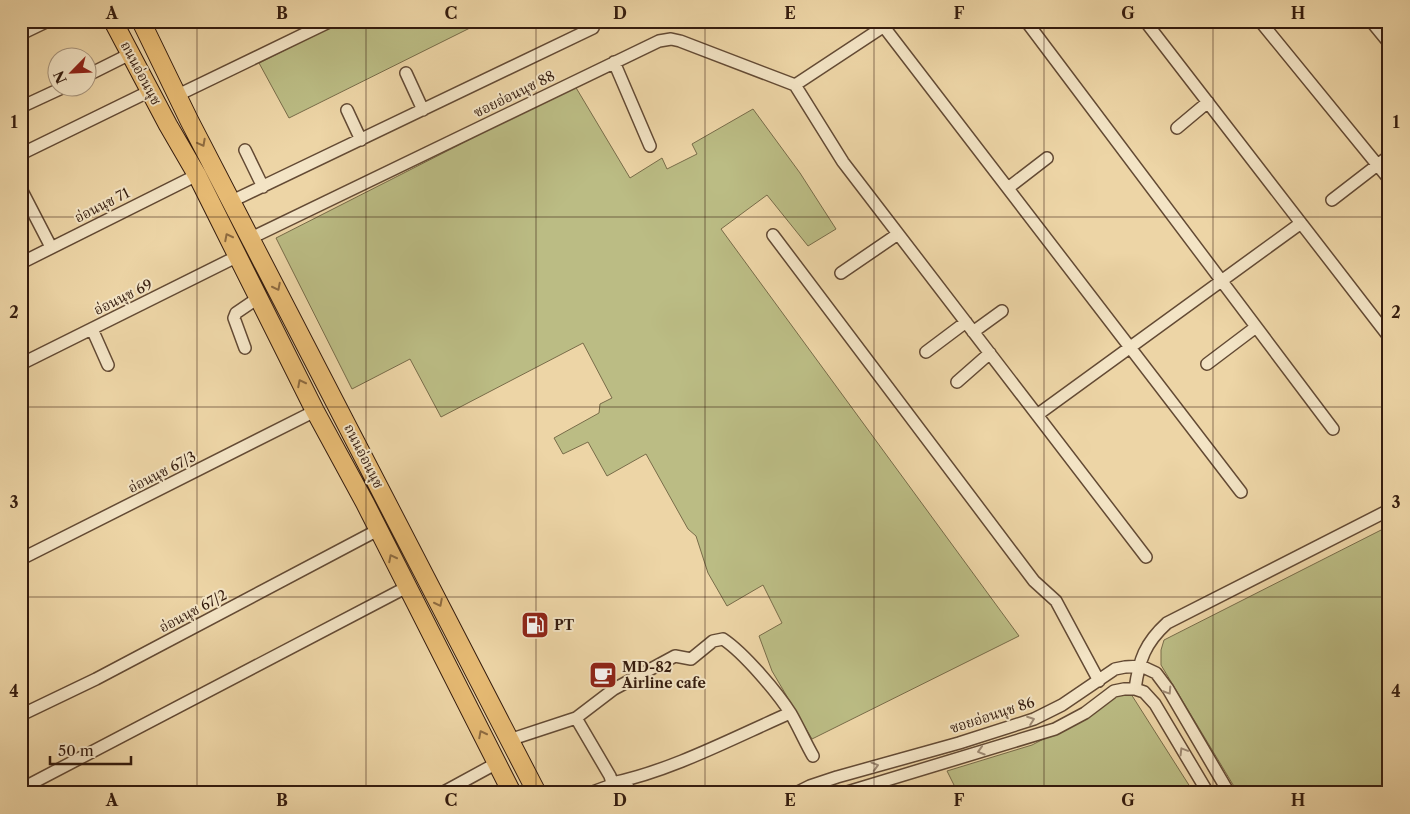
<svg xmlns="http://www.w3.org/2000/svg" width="1410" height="814" viewBox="0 0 1410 814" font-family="'Libre Caslon Text','Noto Serif Thai',serif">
<rect width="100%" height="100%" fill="#edd5a6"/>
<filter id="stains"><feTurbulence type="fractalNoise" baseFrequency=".004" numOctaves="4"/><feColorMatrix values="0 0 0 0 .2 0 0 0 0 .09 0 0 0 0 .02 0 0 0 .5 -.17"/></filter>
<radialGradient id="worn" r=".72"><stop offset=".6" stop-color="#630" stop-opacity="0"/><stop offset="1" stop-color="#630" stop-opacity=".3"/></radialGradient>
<!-- green -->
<path fill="#bbbc84" stroke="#786c49" d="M343,21H484L289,118L259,63Z
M575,86L630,178L662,158L667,169L697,154L692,144L753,109L800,173L836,229L808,246L767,195L721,229L1019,636L812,739L772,671L759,636L782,623L763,585L727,606L708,573L696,536L688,529L646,454L607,476L588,442L563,454L554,438L599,413L600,404L612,398L583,343L441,417L410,359L352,389L276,238Z
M1389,526V793H1238L1161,665V650L1164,640Z
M1131,694L1194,793H958L947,771L1032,745L1096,712L1117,696Z"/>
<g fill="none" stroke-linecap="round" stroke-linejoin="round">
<defs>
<path id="street" d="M1026,21L1333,429
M1145,21L1389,337
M1260,21L1389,179
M1371,21L1389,43
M884,27L1241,492
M21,34L48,21
M614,62L650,146
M406,73L423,110
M88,75L130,54
M795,85L843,162L1146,557
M795,85L892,21
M178,95L331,21
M21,107L62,88
M347,110L361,140
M1177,128L1208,102
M245,150L263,187
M21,154L150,91
M1008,188L1047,158
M21,189L51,247
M1332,200L1389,156
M232,201L593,28
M773,235L1034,581L1056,601L1099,681
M251,238L659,41L671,39L680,41L795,85
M21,263L197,175
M841,273L898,234
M92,329L108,365
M973,332L1002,311
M245,348L234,318L236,313L258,298
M926,352L966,322
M21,364L238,256
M1207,364L1256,327
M957,382L990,353
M1037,415L1301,223
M21,559L315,411
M1135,689C1139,660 1145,643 1167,623L1389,510
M21,715L96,679L378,530
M576,718L614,689L675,656L691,659L713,641L723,639C744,653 778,693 791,714C799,728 805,742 813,756
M509,740L576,718L610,776L612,783L609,786L590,793
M626,780L629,793
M612,783C671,771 735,737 790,713
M21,789L407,587
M442,793L497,763
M796,793L810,786L837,777L959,743L1034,719L1062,705L1115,669L1125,667L1141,666L1156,673L1168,689L1229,793
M844,793L1055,729L1085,713L1114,691L1124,689H1135L1144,692L1155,704L1208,793"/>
<path id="primary" d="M113,21L168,125L197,175L315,411L365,503L512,793
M141,21L189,120L537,793"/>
</defs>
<!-- street casing -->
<use href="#street" stroke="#634a34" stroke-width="14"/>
<!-- primary casing -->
<use href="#primary" stroke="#351c0e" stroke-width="20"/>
<!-- street -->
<use href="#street" stroke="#f3e4c5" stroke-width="11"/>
<!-- primary -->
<use href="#primary" stroke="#e6ba73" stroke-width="18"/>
</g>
<!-- one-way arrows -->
<defs><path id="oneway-chevron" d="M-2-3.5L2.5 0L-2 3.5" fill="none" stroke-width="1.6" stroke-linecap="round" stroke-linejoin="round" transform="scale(1.25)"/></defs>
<g stroke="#8e6b40">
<use href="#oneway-chevron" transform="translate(202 143) rotate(62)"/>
<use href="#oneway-chevron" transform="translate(228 237) rotate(-117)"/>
<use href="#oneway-chevron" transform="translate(277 287) rotate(63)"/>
<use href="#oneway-chevron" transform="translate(301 383) rotate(-117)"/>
<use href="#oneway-chevron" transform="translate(392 558) rotate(-117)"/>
<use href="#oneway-chevron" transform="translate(439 603) rotate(63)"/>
<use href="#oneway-chevron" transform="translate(482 734) rotate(-117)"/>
</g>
<g stroke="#9e8a73">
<use href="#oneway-chevron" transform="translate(1168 691) rotate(57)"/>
<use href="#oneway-chevron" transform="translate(1031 720) rotate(-20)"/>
<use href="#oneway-chevron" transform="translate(981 751) rotate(163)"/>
<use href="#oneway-chevron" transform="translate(1183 751) rotate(-121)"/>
<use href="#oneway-chevron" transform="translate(875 766) rotate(-16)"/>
</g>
<!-- grid -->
<path fill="none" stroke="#351c0e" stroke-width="1" stroke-opacity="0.55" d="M197,21V793M366,21V793M536,21V793M705,21V793M874,21V793M1044,21V793M1213,21V793M21,217H1389M21,407H1389M21,597H1389"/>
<!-- icons -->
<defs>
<symbol id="fuel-square" viewBox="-11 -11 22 22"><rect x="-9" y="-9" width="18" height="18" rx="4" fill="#8f2418" stroke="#f3e4c5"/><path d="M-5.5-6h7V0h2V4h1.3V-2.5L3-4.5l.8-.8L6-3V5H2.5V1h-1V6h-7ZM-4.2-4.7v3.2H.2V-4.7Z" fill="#fff"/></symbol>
<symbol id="cafe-square" viewBox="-11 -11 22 22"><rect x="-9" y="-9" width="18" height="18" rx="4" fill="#8f2418" stroke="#f3e4c5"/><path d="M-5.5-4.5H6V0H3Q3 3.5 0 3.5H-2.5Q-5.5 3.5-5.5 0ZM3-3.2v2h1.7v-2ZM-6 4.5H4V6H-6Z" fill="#fff"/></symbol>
</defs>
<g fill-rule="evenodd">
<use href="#fuel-square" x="519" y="609" width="32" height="32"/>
<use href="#cafe-square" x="587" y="659" width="32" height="32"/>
</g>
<g text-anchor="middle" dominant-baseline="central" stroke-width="4" stroke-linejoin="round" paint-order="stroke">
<!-- street labels -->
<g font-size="14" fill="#351c0e" stroke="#f3e4c5">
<text transform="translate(141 73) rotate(62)">ถนนอ่อนนุช</text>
<text transform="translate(514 94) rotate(-26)">ซอยอ่อนนุช 88</text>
<text transform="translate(102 205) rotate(-27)">อ่อนนุช 71</text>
<text transform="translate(123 297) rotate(-26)">อ่อนนุช 69</text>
<text transform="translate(364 456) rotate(63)">ถนนอ่อนนุช</text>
<text transform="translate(162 472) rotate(-27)">อ่อนนุช 67/3</text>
<text transform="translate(193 611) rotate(-28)">อ่อนนุช 67/2</text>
<text transform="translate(992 715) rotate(-18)">ซอยอ่อนนุช 86</text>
</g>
<!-- poi labels -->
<g font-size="14" font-weight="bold" fill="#351c0e" stroke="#f3e4c5" text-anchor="start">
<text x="554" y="625">PT</text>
<text x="622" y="667">MD-82<tspan x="622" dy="16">Airline cafe</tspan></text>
</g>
</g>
<!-- margin -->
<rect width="1410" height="814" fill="none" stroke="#edd5a6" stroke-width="55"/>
<!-- north arrow -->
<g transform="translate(72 72) rotate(246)"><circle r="24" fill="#f3e4c5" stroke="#a7947c"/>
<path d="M0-4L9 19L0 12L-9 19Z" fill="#8f2418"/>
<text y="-8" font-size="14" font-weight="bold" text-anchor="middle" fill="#351c0e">N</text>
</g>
<!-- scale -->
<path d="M50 756v8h81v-8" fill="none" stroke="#351c0e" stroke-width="2.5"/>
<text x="58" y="756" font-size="15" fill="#351c0e" stroke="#f3e4c5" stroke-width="4" paint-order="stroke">50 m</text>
<rect x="28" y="28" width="1354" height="758" fill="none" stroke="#351c0e" stroke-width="2"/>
<g font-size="16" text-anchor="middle" font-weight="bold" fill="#351c0e">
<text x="112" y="19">A</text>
<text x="282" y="19">B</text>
<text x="451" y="19">C</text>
<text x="620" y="19">D</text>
<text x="790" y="19">E</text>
<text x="959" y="19">F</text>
<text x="1128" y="19">G</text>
<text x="1298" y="19">H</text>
<text x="14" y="128">1</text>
<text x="1396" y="128">1</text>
<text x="14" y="318">2</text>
<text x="1396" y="318">2</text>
<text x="14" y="508">3</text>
<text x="1396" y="508">3</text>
<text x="14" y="697">4</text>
<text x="1396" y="697">4</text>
<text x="112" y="806">A</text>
<text x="282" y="806">B</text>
<text x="451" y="806">C</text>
<text x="620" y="806">D</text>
<text x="790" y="806">E</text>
<text x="959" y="806">F</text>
<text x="1128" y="806">G</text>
<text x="1298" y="806">H</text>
</g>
<rect width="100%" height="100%" filter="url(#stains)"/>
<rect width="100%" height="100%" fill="url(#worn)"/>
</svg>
